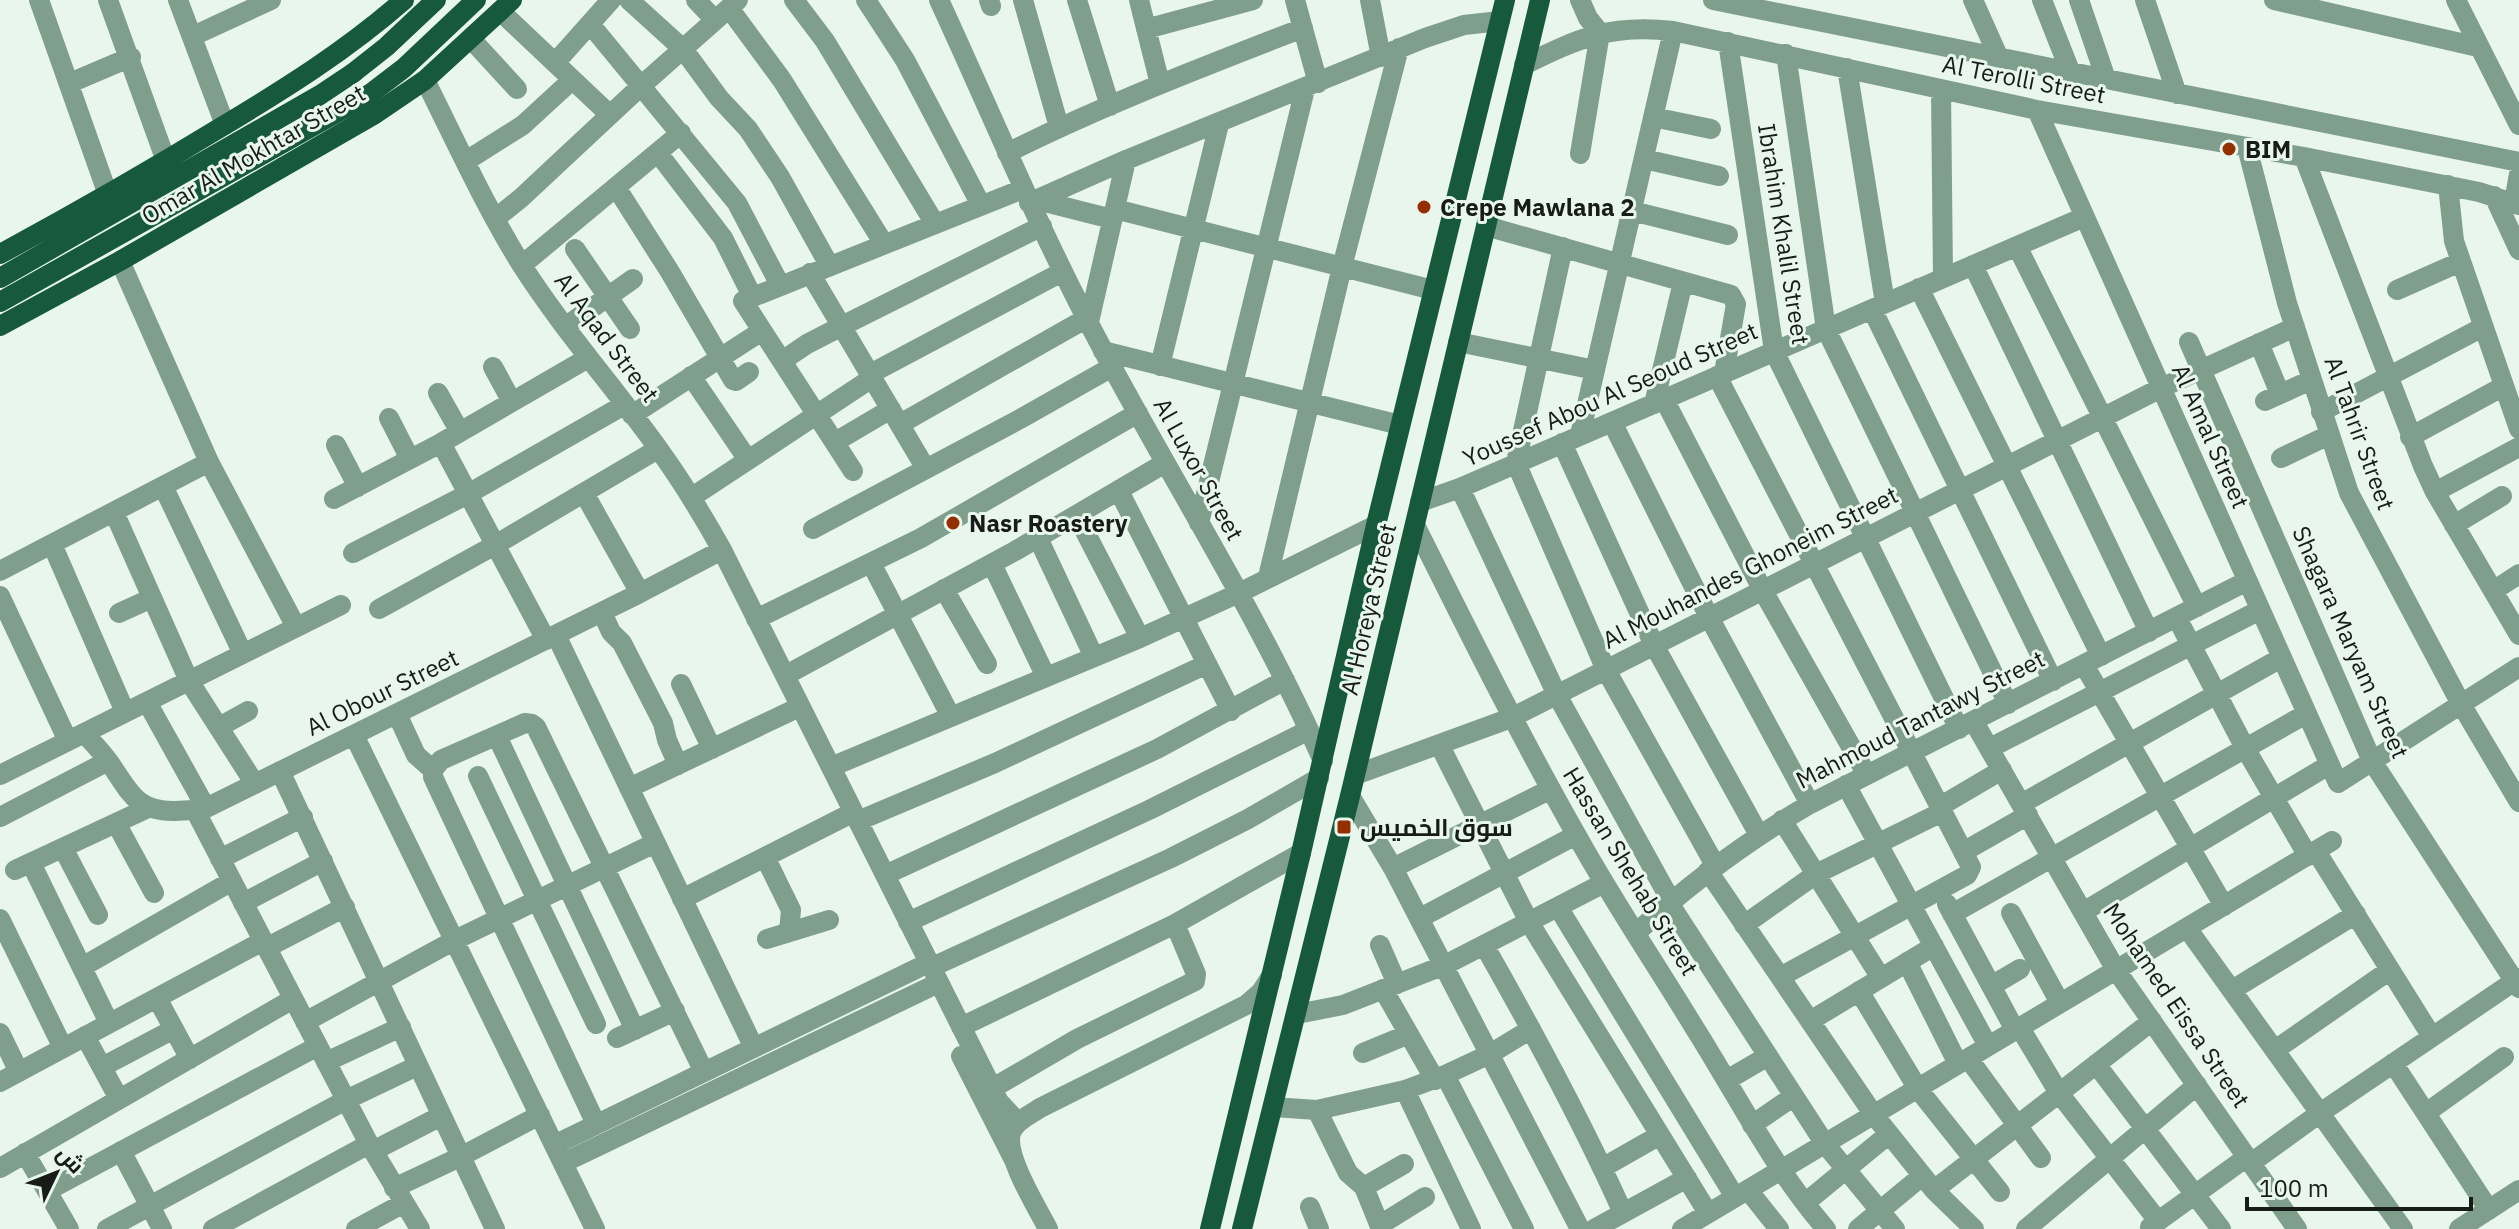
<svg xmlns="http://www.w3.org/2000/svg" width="2519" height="1229" viewBox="0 0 2519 1229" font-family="'IBM Plex Sans',Cairo,sans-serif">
<rect width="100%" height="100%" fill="#e8f6ee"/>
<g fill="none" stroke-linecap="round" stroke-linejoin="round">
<!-- minor -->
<path stroke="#7f9e8c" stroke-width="20" d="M39,0L108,195
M108,0L166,161
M178,0L225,125
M629,0L683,49L719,98L748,129L780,177L829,265
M696,0L715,20
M794,0L825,41L935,224
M866,0L905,60L981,205
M939,0C993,117 1042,237 1103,350C1176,487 1260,618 1323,761
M989,0L991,6
M1023,0L1059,127
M1077,0L1110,106
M1139,0L1160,84
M1295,0L1318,83
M1370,0L1381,57
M1580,0L1588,18L1600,33L1580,154
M1713,0L2519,162
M1973,0L1999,58
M2042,0L2070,71
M2079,0L2106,79
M2145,0L2177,94
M2274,0L2478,47
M2456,0L2519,125
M729,8L782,80L884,244
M500,11L610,115
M590,24L737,203L780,285
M1146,29L1253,0
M193,36L271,0
M471,39L517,89
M1728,42L1774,351L1959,729
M1786,54L1826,329L2008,704
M555,63L611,0
M1524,65C1579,38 1610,24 1673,31L2037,110L2304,157L2479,192L2519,205
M1847,68L1885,303
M425,80C456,142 485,206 521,264C563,330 615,388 660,451C683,483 703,516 722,550L999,1102L1018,1122
M70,83L131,57
M1941,89L1943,278
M2037,110L2338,783L2519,667
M1653,117L1711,129
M2247,147L2287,303L2349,493L2461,704L2519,802
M658,153L723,238L752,296
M1007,153C1103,105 1203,67 1303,28
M2304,157L2423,466L2435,492L2519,635
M1644,159L1719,176
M466,161L523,125L572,80
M2519,174L2516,191L2519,201
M2448,185L2454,241L2519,429
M616,187L670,272L733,380L736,381L749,372
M2494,196L2519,250
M1037,200L1112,219
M1029,203L1126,160L1425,38L1464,25L1500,21
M1115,209L1433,290
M1632,211L1728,235
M495,219L521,198L641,86L738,0
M1486,226L1731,295L1736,304L1724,373
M2017,246L2197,607
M1563,247L1516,463L1606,670L1715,865
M575,249L630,329
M120,261L209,462L296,627
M522,265L681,133
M1973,265L2149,632
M810,273L926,469
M1919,288L2101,656
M2397,290L2460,262
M1872,309L2053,681
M1089,322L1126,160
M565,327L633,279
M1458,342L1595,370
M2189,342L2372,761L2519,988
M2259,343L2280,394
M1103,351L1400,425
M782,361L807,344L842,326L1042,226
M1160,366L1219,124
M493,367L512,402
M870,374L1062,272
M691,376L748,460
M1717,376L1971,867L1967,875L1780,977
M438,393L460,432
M1664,399L1762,589L1867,775
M2265,401L2311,380
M1654,404L1683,282
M2321,412L2483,327
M632,415L762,331
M389,418L410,459
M1612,422L1709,617L1810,804
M900,424L1087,318
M1580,435L1673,31
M2410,437L2504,386
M835,442L891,409
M441,443L546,640
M1562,443L1654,645L1759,835
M336,445L358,487
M2281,458L2329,435
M853,471L743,301L1023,189
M163,486L243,654
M1460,488L1557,695L1671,901
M1119,491L1231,711
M2435,492L2519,447
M584,493L640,593
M692,497L872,378
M334,499L441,443L588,358
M1420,502L1460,488L2084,217
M114,512L189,681L255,784
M1077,516L1140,638
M1199,523L1305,89
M1415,525C1467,629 1519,734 1577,836C1613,901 1655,963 1694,1027C1737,1095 1773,1168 1826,1229
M2454,525L2502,496
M813,529L1020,419L1112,367
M1038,538L1094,657
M52,544L125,712
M353,553L468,494L624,405
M871,563L950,715
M992,564L1046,677
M0,571L209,462
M1268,577L1342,267L1399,48
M944,589L987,664
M2493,591L2519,574
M0,596L68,741
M379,609L495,545L658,449
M602,612L611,632L622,643L663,723L667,740L678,765
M119,613L152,598
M2177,618L2245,748L2308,856
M756,619L921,538L1138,413
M556,635L754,1048
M2084,665L2224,906
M786,675L1015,551L1165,463
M681,684L712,749
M147,702L206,808
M397,714L416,755L433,770
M1974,722L2116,970L2297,1229
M219,727L248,711
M84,733C92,742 101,751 109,762C129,790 135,812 175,811C186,811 196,810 206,808L640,593L722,550
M354,735L595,1229
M497,736L635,1030
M1440,746L1529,922L1708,1213
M1990,748L2260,610
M831,767L1140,638L1239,593L1376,525
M280,771L495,1229
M0,775L341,605
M1355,775L1511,718L2161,388L2295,327
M478,776L596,1024
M1846,785L1988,1046
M629,788L791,711
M1350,796L1393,868L1580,1229
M2021,804L2281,658
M1939,807L2002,770
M195,810L369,1144L420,1229
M0,817L108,761
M1782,820L1881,978
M858,821L995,763L1207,664
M116,823L154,893
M63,848L98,915
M2316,851L2432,1037
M1963,852L2028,815
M765,857L791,910L789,932
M220,859L303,817
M31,863L109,1023
M1393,868L1551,789
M15,870L148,808
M1708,871L1874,1115L1934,1190L1974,1229
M885,875L1157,749L1285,680
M682,899L844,817
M243,903L323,861
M1669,903L1825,1144L1895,1229
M1947,904L2015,1030
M1558,907L1735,1197
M2083,912L2329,765
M2011,913L2060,1003
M1952,914L2306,714
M1420,918L1576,835
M0,919L63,1048
M908,922L1149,810L1309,730
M1744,925L1816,874L1942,812
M2187,928L2403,1229
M1636,933C1690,883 1747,841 1810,804L2247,581
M767,939L829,920
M1380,945L1397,984
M1484,945C1534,1033 1582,1121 1623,1213
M266,948L345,907
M1907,962L1958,1064
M82,967L232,881
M930,968L1171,858L1248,819L1319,778
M1991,986L2020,969
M1383,989L1435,1080
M2232,990L2356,914
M1859,991L1918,1089L2000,1192
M157,998L190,1059
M1297,1014L1343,1005L1445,965L1604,883
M1810,1021L1934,946
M305,1022L455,940L655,843
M961,1027L1175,924L1301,853
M2020,1028L2059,1093L2158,1221
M0,1033L19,1072
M85,1036L119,1099
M617,1038L675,1011
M2275,1050L2390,970
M1363,1053L1409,1034
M961,1056L1014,1160
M1968,1058L2041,1158
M326,1062L401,1027
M2393,1063L2489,1210
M2096,1064L2221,1229
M102,1067L174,1029
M1445,1075L1524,1229
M1727,1080L1768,1056
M0,1082L263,941
M993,1088L1077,1039L1195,981L1196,974L1175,924
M1405,1090L1471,1229
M1273,1107L1317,1110L1405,1090L1445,1075L1490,1054L1531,1029
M1317,1110L1348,1173L1364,1187L1381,1229
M2426,1113L2504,1057
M596,1124L433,777V770L441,760L525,723L532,724L536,727L704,1072
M1752,1125L1794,1096
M554,1145L918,968
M121,1151L162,1229
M373,1151L441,1116
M25,1153L69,1229
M563,1163L928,988
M2251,1163L2320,1113L2519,978
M0,1168L293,999
M1602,1168L1660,1135
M1364,1187L1404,1164
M394,1188L460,1157L540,1115
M1748,1190L1779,1229
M1934,1190L2152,1021
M47,1191L318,1046
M1805,1203L1889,1134
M1310,1207L1319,1229
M1380,1225L1425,1197
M2150,1227L2247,1157
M107,1229L346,1100L417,1066
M213,1229L369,1144
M356,1229L404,1203
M1048,1229C1038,1209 1004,1155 1011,1133C1015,1121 1030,1115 1040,1108L1246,1005L1261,992L1272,975
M1594,1229L1687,1178
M1682,1229L2332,841
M1858,1229L1922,1176
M2026,1229L2197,1085
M2459,1229L2519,1190"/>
<!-- major -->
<path stroke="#17593b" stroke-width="20" d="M0,254C74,214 146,173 218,129C283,90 346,51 404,0
M0,278L320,95L353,73
M0,302L370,94
M0,326L120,261L375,114L425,80L512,0
M1210,1229L1301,853L1376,525L1505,0
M1242,1229L1350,796L1540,0"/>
<!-- major-bridge -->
<path stroke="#17593b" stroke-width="20" d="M353,73L386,47L436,0
M370,94L404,68L476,0"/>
</g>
<!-- markers -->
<g fill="#942f00" stroke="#e8f6ee" stroke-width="3">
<circle cx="2229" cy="149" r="8"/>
<circle cx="1424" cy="207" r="8"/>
<circle cx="953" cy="523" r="8"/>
<rect x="1336" y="819" width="16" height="16" rx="4"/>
</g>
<g text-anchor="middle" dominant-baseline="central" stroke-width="6" stroke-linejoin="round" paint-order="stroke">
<!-- street labels -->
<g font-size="24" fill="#171c19" stroke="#e8f6ee">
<text transform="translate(2024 79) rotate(11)">Al Terolli Street</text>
<text transform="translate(253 154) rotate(-30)">Omar Al Mokhtar Street</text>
<text transform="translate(1784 234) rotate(81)">Ibrahim Khalil Street</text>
<text transform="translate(607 337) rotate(53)">Al Aqad Street</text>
<text transform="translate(1610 394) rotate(-24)">Youssef Abou Al Seoud Street</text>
<text transform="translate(2360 433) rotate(70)">Al Tahrir Street</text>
<text transform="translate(2211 436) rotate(66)">Al Amal Street</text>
<text transform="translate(1199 469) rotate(61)">Al Luxor Street</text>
<text transform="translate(1750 567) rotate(-27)">Al Mouhandes Ghoneim Street</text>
<text transform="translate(1368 609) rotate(-77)">Al Horeya Street</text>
<text transform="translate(2351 642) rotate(66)">Shagara Maryam Street</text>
<text transform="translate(382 692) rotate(-26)">Al Obour Street</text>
<text transform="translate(1920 719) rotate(-27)">Mahmoud Tantawy Street</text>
<text transform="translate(1631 871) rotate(59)">Hassan Shehab Street</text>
<text transform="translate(2177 1005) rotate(56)">Mohamed Eissa Street</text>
</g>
<!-- poi labels -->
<g font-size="24" font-weight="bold" fill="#171c19" stroke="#e8f6ee" text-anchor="start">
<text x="2245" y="149">BIM</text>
<text x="1440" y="207">Crepe Mawlana 2</text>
<text x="969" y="523">Nasr Roastery</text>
<text x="1360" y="827">سوق الخميس</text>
</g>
</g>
<!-- north arrow -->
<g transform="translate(56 1173) rotate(47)" stroke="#e8f6ee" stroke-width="6" paint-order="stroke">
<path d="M0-6L14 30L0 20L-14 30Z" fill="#171c19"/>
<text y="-12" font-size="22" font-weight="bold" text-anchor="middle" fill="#171c19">ش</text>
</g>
<!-- scale -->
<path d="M2247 1197v12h224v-12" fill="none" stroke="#171c19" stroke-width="4"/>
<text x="2259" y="1197" font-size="24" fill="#171c19" stroke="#e8f6ee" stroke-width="6" paint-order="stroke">100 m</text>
</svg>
